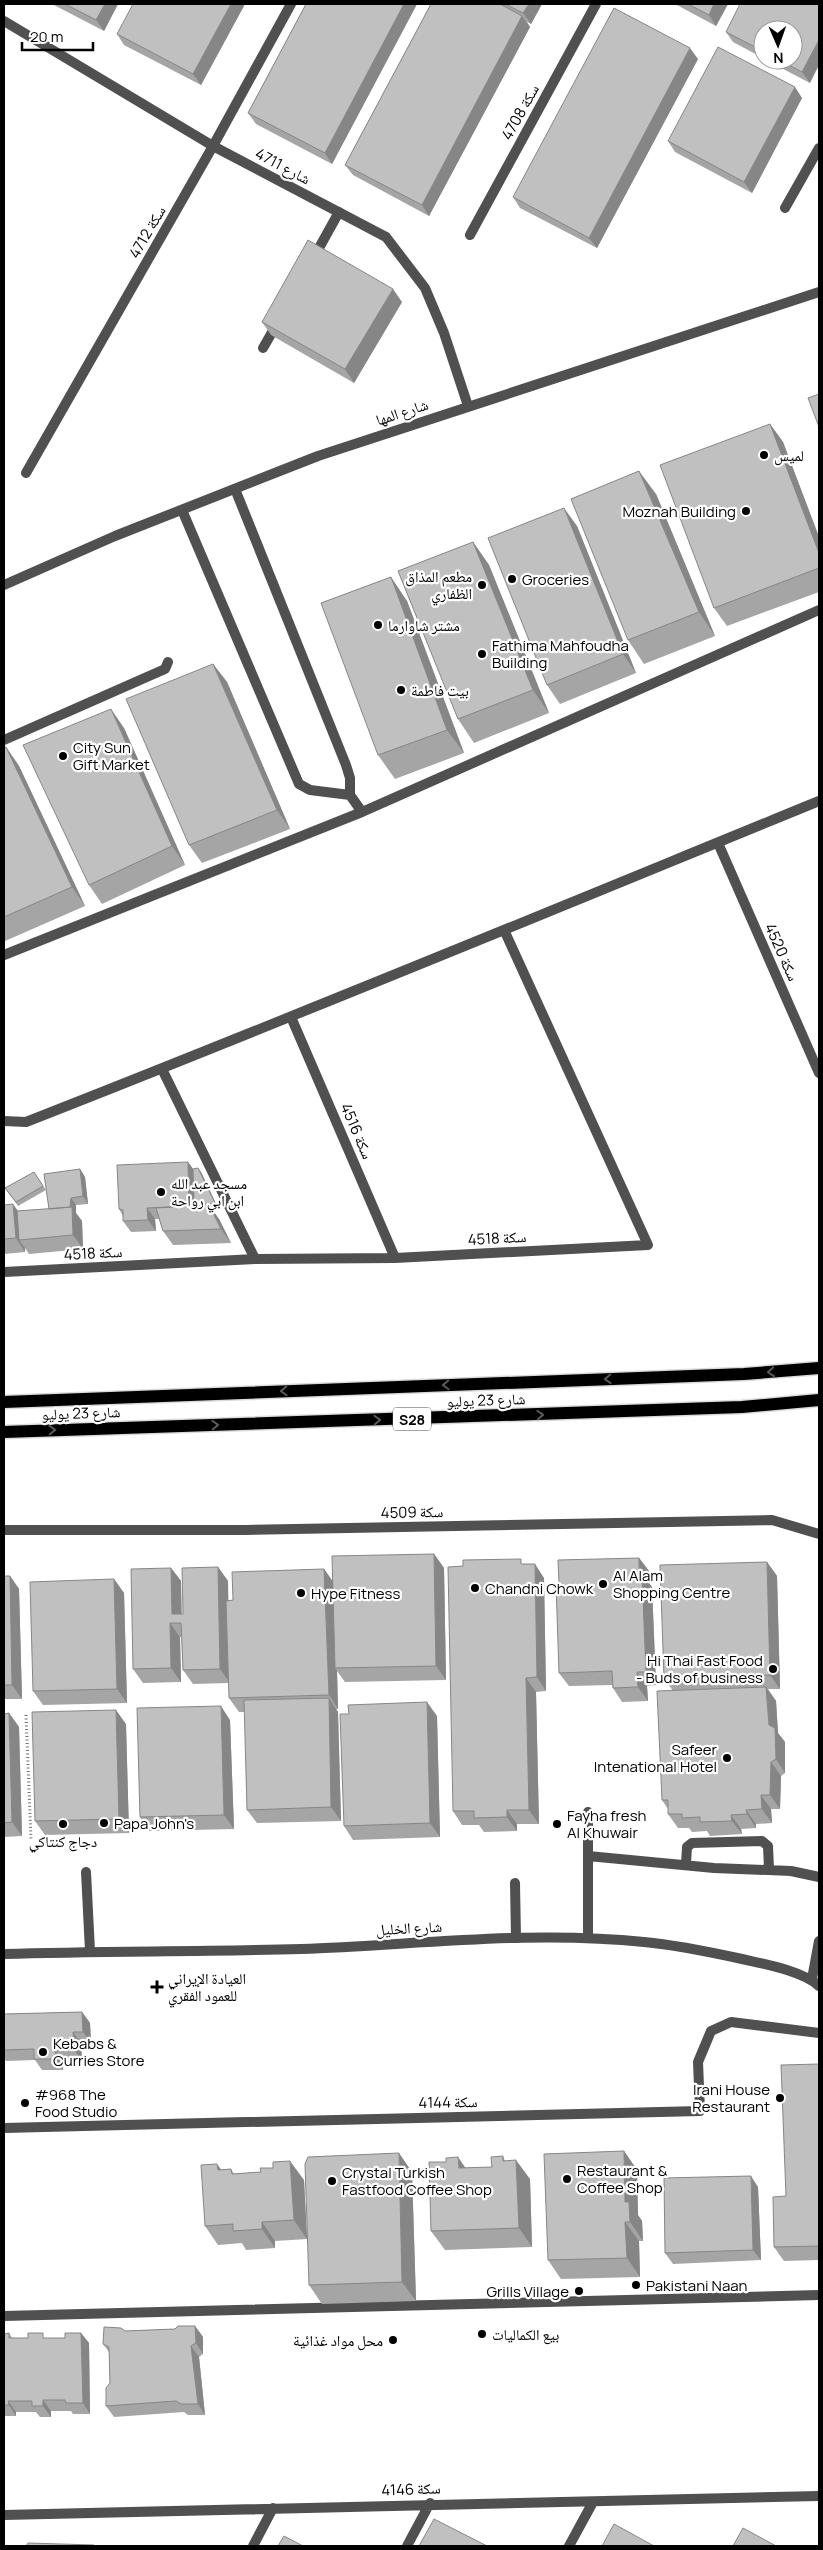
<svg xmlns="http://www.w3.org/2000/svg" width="823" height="2550" viewBox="0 0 823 2550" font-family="Manrope,'Noto Naskh Arabic',sans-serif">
<rect width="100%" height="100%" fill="#fff"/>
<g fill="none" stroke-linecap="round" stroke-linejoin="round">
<defs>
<path id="primary" d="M4,1402L744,1374L819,1368
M4,1432L742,1407L819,1400"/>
</defs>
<!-- primary casing -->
<use href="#primary" stroke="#dbdbdb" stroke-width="15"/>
<!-- path -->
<path stroke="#727272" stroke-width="3" stroke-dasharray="1 2.5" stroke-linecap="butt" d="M26,1715L31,1839"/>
<!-- service -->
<path stroke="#505050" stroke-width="10" d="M314,257L339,212
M263,348L278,322
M235,489L346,765L350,778V795L362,812
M182,510L299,784L310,790L350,795
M4,740L165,669L168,662
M4,955L362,812L819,610
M588,1856L714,1868L791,1871L819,1877
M686,1864L687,1847L692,1843L762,1841L768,1846L769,1869
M86,1872L90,1951
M515,1883L516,1938
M588,1938V1812
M4,2316L819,2295"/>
<!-- minor -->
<path stroke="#505050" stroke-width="10" d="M4,21L213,146L386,237L425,288L444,333L468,406
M785,208L819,148
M470,235L596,4
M26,473L213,146L291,4
M718,843L819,1073
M291,1017L395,1258
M162,1069L255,1259
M4,1121L26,1122C292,1018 555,909 819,801
M4,1272L255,1259L395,1258L648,1245L505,932
M4,1530H245L772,1520L819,1534
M812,1979L819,1941
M4,2128L700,2111L698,2062L711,2031L731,2022L819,2033
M4,2515L819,2496
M253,2546L273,2508
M407,2546L430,2503
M569,2546L593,2502"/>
<!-- tertiary -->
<path stroke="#505050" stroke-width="10" d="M4,585L115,536L318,456L819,292
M4,1954C103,1951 202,1952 301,1949C415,1945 530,1930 644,1942C677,1945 710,1952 742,1959C764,1964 803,1971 819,1986"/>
<!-- primary -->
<use href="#primary" stroke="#000" stroke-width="12"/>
</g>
<!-- wall -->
<path fill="#a5a5a5" d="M52,4H118L104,31Z
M245,4L201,85L124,45L117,34Z
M306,4H417L332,164L256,124L248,113Z
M431,4H542L531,24L527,22L530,27L429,216L353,175L345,165Z
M675,4H728L716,26Z
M819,4L810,83L766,60H793L763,30V58L733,42L726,32Z
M698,59L597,248L520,208L513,197Z
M802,98L752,193L675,152L668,141Z
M402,302L354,383L271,335L262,322Z
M770,424L783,442L819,537V592L727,626L714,608Z
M656,494L715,636L644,664L628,640Z
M577,526L636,673L560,704L547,685Z
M473,542L489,565L549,713L474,743L458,719Z
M407,601L464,753L395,779L378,755Z
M213,664L227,682L290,829L202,863L189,845Z
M124,728L185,865L102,904L89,885Z
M6,747L19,766L85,906L5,941L4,939V748Z
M188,1162L193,1169L201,1172L217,1206L210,1207L219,1219L231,1243L173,1245L163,1231L159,1219H155L156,1231L131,1232L123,1221V1216L119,1209Z
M80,1169L85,1177L88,1204L76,1205V1213L82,1221L83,1249L29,1254L25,1248V1252L4,1254V1205L18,1211L49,1209L46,1190L18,1206L5,1188L34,1172L46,1190Z
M434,1554L444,1568L446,1680L345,1682L337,1671L338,1709H336L338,1712L341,1821L257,1823L247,1810L245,1712H239L229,1698V1683L193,1684L183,1670L182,1637H180L181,1682L143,1683L133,1669L171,1568L181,1581V1614H183L218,1567L228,1581V1601L233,1600L324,1569L333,1582Z
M639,1558L649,1571V1583L652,1587L656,1685L647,1686L648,1701L622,1702L613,1688L612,1685L569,1686L559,1673V1584Z
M767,1562L777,1576L780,1689H768L776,1701L778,1733L785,1742V1773L781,1776L780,1809H771L772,1823L756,1824V1828L741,1829L742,1834L710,1836L707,1831L692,1832L689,1828H678L668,1814V1809L662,1800L673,1691L664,1678Z
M524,1564L544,1578L546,1691L536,1692L539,1824H517V1831L484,1832L479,1825H462L453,1811Z
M4,1576H10L19,1589L22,1699H4Z
M114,1579L124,1593L127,1703L43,1705L33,1691Z
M9,1713L19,1727L22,1836L4,1837V1714Z
M437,1716L440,1837L353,1840L344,1826Z
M230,1720L234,1829L149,1831L140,1817Z
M126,1724L129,1833L45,1835L35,1821Z
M82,2012L90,2023L91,2043H81L82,2061H63V2070H42L35,2060L6,2061L4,2058V2014Z
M819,2064V2260L784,2261L774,2247L786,2196Z
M624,2151L637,2170L638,2215L642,2221L643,2241H639L640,2277L561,2279L548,2260Z
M503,2156L505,2161L530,2179L532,2247L445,2250L431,2231L492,2167Z
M231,2169L234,2174L304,2180L307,2239L275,2241V2248L246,2250L242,2243L218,2245L205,2226L222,2170Z
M412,2172L416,2301L322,2304L309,2285Z
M758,2187L761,2260L673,2264L665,2253Z
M195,2326L203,2337V2354L199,2357L205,2415H188L184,2412L114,2417L106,2406L110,2383L109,2352L103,2344L125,2331L175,2329Z
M9,2333L12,2338H65L81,2333L89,2343L90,2414H73L71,2411H51V2417H40L36,2412H16V2416H4V2334Z"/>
<!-- shaded-wall -->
<path fill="#868686" d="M105,4H118L104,31L96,20Z
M231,4H245L201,85L193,74Z
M404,4H417L332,164L325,153Z
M529,4H542L531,24L523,13Z
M714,4H728L716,26L709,15Z
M522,16L530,27L429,216L422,205Z
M819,40V65L810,83L802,72Z
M690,48L698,59L597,248L589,238Z
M795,87L802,98L752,193L744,182Z
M393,289L402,302L354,383L345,369Z
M770,424L783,442L819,537V553Z
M639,471L656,494L715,636L699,612Z
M564,508L577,526L636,673L623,654Z
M473,542L489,565L549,713L533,690Z
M391,577L407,601L464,753L447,730Z
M213,664L227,682L290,829L277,810Z
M111,709L124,728L185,865L172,846Z
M6,747L19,766L85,906L72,887Z
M188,1162L196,1173L194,1205L197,1209V1217L189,1206Z
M198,1168L201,1172L217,1206L215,1203Z
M80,1169L85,1177L88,1204L83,1196Z
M71,1198L76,1205V1213L82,1221L83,1249L73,1235L70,1207Z
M13,1204L23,1218L19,1240L25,1248V1252L16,1238Z
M209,1205L219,1219L231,1243L221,1229Z
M147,1208L155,1219L156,1231L148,1220Z
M434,1554L444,1568L446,1680L436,1666Z
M639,1558L649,1571V1583L652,1587L656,1685L646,1672Z
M767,1562L777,1576L780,1689L770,1675Z
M535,1564L544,1578L546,1691L537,1677Z
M218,1567L228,1581L230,1683L220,1669Z
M171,1568L181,1581L182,1623L172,1614Z
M324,1569L334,1583L335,1668L337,1671L338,1709L329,1695Z
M10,1576L19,1589L22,1699L12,1685Z
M114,1579L124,1593L127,1703L117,1689Z
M170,1623L180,1637L181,1682L171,1668Z
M637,1672L647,1686L648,1701L638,1687Z
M526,1678L536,1692L539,1824L529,1810Z
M766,1687L776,1701L778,1733L785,1742V1773L776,1759L769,1725Z
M329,1698L338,1712L341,1821L331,1807Z
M427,1702L437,1716L440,1837L430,1823Z
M221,1706L230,1720L234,1829L224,1815Z
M116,1710L126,1724L129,1833L119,1819Z
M9,1713L19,1727L22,1836L12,1822Z
M771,1762L781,1776L780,1809L770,1795Z
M761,1795L771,1809L772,1823L762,1809Z
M507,1810L517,1824V1831L507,1817Z
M746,1810L756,1824V1828L747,1814Z
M731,1815L741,1829L742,1834L732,1821Z
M82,2012L90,2023L91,2043L83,2032Z
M73,2032L81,2043L82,2061L74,2050Z
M55,2051L63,2061V2070L56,2059Z
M624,2151L637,2170L638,2215L642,2221L643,2241L630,2222L625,2202Z
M399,2153L412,2172L416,2301L402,2282Z
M458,2157L471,2176L459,2168Z
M516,2160L530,2179L532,2247L519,2228Z
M290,2161L304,2180L307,2239L294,2220Z
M217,2164L231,2183L218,2170Z
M751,2176L758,2187L761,2260L753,2250Z
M262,2222L275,2241V2248L262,2229Z
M625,2222L639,2241L640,2277L627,2258Z
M195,2326L203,2337V2354L196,2343Z
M81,2333L89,2343L90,2414L83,2403Z
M191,2346L199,2357L205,2415L198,2404Z
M43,2400L51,2411V2417L43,2406Z
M8,2401L16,2412V2416L9,2405Z"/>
<!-- building -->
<path fill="#c0c0c0" stroke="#868686" d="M65,4H105L96,20Z
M133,4H231L193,74L117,34Z
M306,4H404L325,153L248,113Z
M431,4H500L522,16L422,205L345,165Z
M505,4H529L523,13Z
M688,4H714L709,15Z
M740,4H819V40L802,72L779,60H793V30H763V51L726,32Z
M614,8L690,48L589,238L513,197Z
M718,47L795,87L744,182L668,141Z
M308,240L393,289L345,369L262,322Z
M819,394V427L808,398Z
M770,424L819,553V568L714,608L660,465Z
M639,471L699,612L628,640L571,499Z
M564,508L623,654L547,685L488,538Z
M473,542L533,690L458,719L398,571Z
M391,577L447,730L378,755L321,603Z
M213,664L277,810L189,845L126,699Z
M111,709L172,846L89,885L23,745Z
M6,747L72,887L4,917V748Z
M188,1162L189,1206L147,1208L148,1220L123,1221V1210L119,1209L117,1165Z
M198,1168L215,1203L194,1205L193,1169Z
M80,1169L83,1196L71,1198L70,1207L49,1209L44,1174Z
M34,1172L43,1186L16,1202L5,1188Z
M13,1204L16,1238L4,1239V1205Z
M209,1205L221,1229L163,1231L156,1208Z
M72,1207L73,1235L19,1240L17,1211Z
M434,1554L436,1666L335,1668L332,1556Z
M639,1558V1574H642L646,1672H637L638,1687L613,1688L612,1671L559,1673L556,1584H559L558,1560Z
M521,1559V1564H535L537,1677L526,1678L529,1810H507V1817L474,1818V1811H453L448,1567L463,1566V1560Z
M767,1562L770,1675L664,1678L660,1565Z
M218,1567L220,1669L183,1670L181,1623H170L171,1668L133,1669L131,1569L171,1568L172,1614H183L182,1568Z
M324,1569L329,1695L229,1698L226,1601L233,1600L232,1572Z
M4,1576H10L12,1685H4Z
M114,1579L117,1689L33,1691L30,1582Z
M766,1687L769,1725L775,1728L776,1759L771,1762L770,1795H761L762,1809L746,1810L747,1814L731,1815L732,1821L700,1822V1817L682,1818V1814H668V1800H662L657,1691Z
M329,1698L331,1807L247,1810L244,1700Z
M427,1702L430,1823L344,1826L340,1714H349L348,1705Z
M221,1706L224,1815L140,1817L137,1708Z
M116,1710L119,1819L35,1821L32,1712Z
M9,1713L12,1822L4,1823V1714Z
M82,2012L83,2032H73L74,2050L55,2051L56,2059H34V2049L4,2050V2014Z
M819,2064V2246L774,2247L773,2197L786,2196L781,2065Z
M624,2151L625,2202H629L630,2222H625L627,2258L548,2260L544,2154Z
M399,2153L402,2282L309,2285L305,2164L308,2157Z
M503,2156V2161L516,2160L519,2228L431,2231L429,2162H446V2158L458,2157L459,2168L492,2167L491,2157Z
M290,2161L294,2220L262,2222V2229L233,2231V2224L205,2226L201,2165L217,2164L218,2170L231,2169L232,2174L261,2172L260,2168H273V2162Z
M751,2176L753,2250L665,2253L664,2178Z
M178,2326H195L196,2343L191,2346L198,2404H181L176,2401L106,2406V2388L110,2383L109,2347L103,2344L104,2327L121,2328L125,2331L175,2329Z
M9,2333V2338H28V2333H43V2338H65V2333H81L83,2403H66L65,2400H43V2406H32V2401H8L9,2405H4V2334Z
M434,2519L487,2546H419Z
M614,2524L654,2546H602Z
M743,2528L776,2546H733Z
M284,2536L303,2546H278Z
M28,2543L94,2545V2546H26Z"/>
<!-- one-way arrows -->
<defs><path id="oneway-chevron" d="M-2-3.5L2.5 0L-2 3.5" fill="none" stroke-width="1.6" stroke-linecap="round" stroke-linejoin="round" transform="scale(1.25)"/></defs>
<g stroke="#595959">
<use href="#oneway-chevron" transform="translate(771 1372) rotate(175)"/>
<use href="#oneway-chevron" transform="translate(608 1379) rotate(178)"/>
<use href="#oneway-chevron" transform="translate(446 1385) rotate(178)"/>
<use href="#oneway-chevron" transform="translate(284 1391) rotate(178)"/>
<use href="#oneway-chevron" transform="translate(540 1415) rotate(-2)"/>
<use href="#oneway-chevron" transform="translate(377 1420) rotate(-2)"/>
<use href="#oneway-chevron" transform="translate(215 1425) rotate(-2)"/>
<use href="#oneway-chevron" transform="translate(52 1430) rotate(-2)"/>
</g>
<!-- markers -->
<g fill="#000" stroke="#fff" stroke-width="2">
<circle cx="764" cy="455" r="5"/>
<circle cx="746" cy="511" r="5"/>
<circle cx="512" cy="579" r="5"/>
<circle cx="482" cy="585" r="5"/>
<circle cx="378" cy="625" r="5"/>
<circle cx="482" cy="654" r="5"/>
<circle cx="401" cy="690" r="5"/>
<circle cx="63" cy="756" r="5"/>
<circle cx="161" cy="1192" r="5"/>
<circle cx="603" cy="1584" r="5"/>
<circle cx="475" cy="1588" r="5"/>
<circle cx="301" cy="1593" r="5"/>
<circle cx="773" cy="1669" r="5"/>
<circle cx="727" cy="1758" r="5"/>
<circle cx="104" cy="1823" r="5"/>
<circle cx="63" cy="1824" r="5"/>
<circle cx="557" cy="1824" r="5"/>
<path d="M154.5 1979.5h5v5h5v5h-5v5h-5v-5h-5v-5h5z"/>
<circle cx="43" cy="2052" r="5"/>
<circle cx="780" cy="2098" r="5"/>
<circle cx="25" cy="2103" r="5"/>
<circle cx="567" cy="2179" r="5"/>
<circle cx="332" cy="2181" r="5"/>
<circle cx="636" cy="2285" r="5"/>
<circle cx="579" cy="2291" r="5"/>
<circle cx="482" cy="2334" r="5"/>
<circle cx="393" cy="2340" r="5"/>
</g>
<g text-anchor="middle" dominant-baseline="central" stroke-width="4.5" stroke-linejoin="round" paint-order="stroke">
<!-- shield labels -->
<rect fill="#fff" stroke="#4c4c4c" stroke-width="1" x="393" y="1407.5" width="38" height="23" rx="4"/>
<g font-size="14" font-weight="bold" fill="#000">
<text x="412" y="1419">S28</text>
</g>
<!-- street labels -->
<g font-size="15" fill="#000" stroke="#fff">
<text transform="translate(520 112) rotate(-61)">سكة 4708</text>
<text transform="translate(283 166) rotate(28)">4711 شارع</text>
<text transform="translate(147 232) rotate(-60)">سكة 4712</text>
<text transform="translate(402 412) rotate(-18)">شارع المها</text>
<text transform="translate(782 952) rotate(66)">سكة 4520</text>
<text transform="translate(357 1131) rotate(67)">سكة 4516</text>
<text transform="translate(497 1238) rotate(-3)">سكة 4518</text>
<text transform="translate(93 1253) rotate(-3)">سكة 4518</text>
<text transform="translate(486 1400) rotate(-2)">شارع 23 يوليو</text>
<text transform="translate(81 1413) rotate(-2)">شارع 23 يوليو</text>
<text transform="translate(412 1512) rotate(-1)">سكة 4509</text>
<text transform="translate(409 1928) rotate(-3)">شارع الخليل</text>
<text transform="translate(448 2102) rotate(-1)">سكة 4144</text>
<text transform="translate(411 2489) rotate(-2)">سكة 4146</text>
</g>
<!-- poi labels -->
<g font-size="15" fill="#000" stroke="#fff" text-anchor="start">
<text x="774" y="455">لميس</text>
<text x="736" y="511" text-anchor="end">Moznah Building</text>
<text x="472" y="576" text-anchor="end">مطعم المذاق<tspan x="472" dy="17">الظفاري</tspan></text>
<text x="522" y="579">Groceries</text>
<text x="388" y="625">مشتر شاوارما</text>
<text x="492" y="645">Fathima Mahfoudha<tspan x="492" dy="17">Building</tspan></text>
<text x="411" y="690">بيت فاطمة</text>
<text x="73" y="747">City Sun<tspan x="73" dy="17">Gift Market</tspan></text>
<text x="171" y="1183">مسجد عبد الله<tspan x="171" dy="17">ابن ابي رواحة</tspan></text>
<text x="613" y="1575">Al Alam<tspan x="613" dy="17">Shopping Centre</tspan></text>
<text x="485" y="1588">Chandni Chowk</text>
<text x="311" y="1593">Hype Fitness</text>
<text x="763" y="1660" text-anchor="end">Hi Thai Fast Food<tspan x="763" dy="17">- Buds of business</tspan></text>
<text x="717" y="1749" text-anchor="end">Safeer<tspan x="717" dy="17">Intenational Hotel</tspan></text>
<text x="567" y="1815">Fayha fresh<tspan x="567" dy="17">Al Khuwair</tspan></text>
<text x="114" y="1823">Papa John's</text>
<text x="63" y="1841" text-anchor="middle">دجاج كنتاكي</text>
<text x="168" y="1978">العيادة الإيراني<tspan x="168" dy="17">للعمود الفقري</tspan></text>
<text x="53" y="2043">Kebabs &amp;<tspan x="53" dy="17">Curries Store</tspan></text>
<text x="770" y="2089" text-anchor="end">Irani House<tspan x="770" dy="17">Restaurant</tspan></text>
<text x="35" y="2094">#968 The<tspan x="35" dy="17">Food Studio</tspan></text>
<text x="577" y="2170">Restaurant &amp;<tspan x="577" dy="17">Coffee Shop</tspan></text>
<text x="342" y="2172">Crystal Turkish<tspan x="342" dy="17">Fastfood Coffee Shop</tspan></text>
<text x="646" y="2285">Pakistani Naan</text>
<text x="569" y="2291" text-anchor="end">Grills Village</text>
<text x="492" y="2334">بيع الكماليات</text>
<text x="383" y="2340" text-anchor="end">محل مواد غذائية</text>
</g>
</g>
<!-- border -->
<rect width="823" height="2550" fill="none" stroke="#000000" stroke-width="10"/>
<!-- north arrow -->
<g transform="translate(778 45) rotate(178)"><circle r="24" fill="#ffffff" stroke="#999999"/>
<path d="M0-4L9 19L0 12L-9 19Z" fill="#000000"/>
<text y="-8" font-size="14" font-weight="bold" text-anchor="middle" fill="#000000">N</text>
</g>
<!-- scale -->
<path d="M22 42v8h71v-8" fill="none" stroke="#000000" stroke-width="2.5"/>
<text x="30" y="42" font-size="15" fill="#000000" stroke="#ffffff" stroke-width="4" paint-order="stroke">20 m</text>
</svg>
